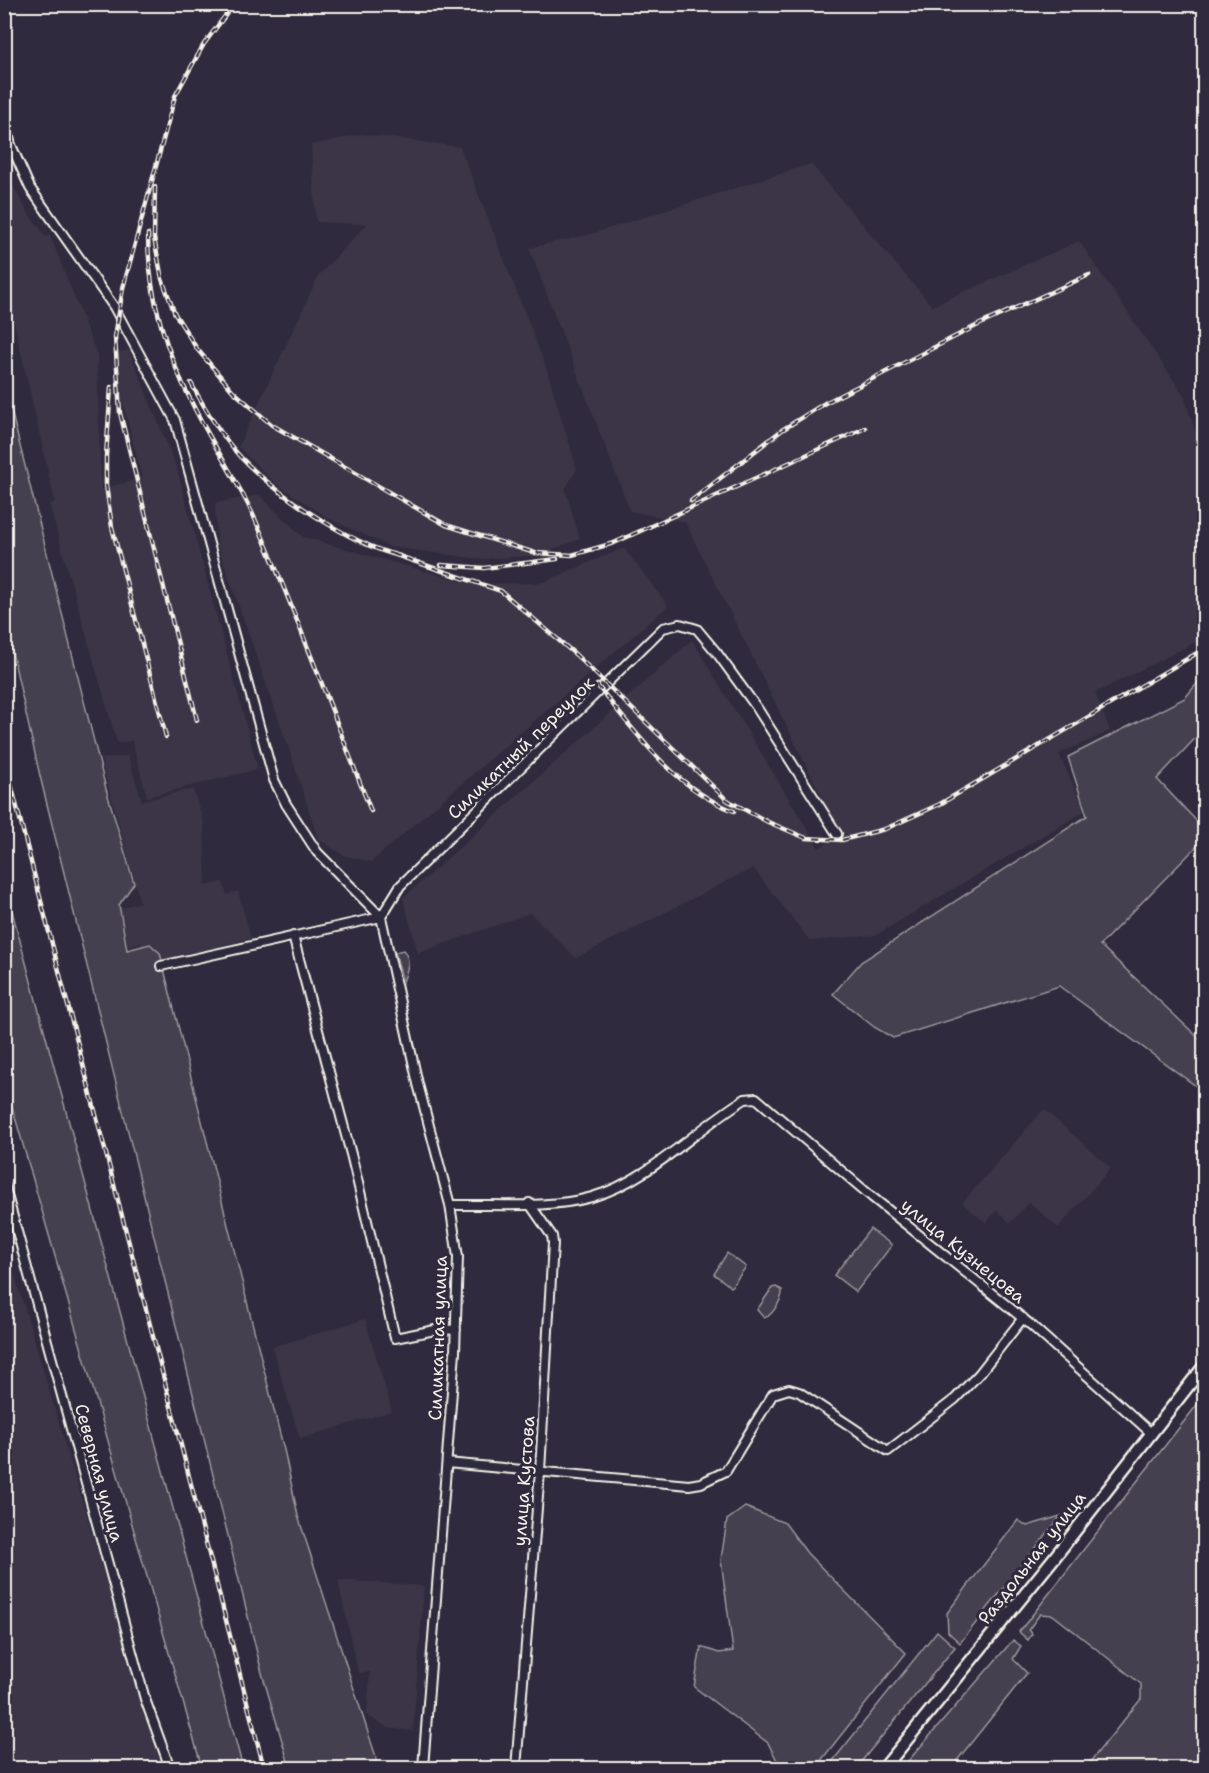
<svg xmlns="http://www.w3.org/2000/svg" width="1209" height="1773" viewBox="0 0 1209 1773" font-family="'Shantell Sans',sans-serif">
<rect width="100%" height="100%" fill="#2f2a3d"/>
<filter id="ink" filterUnits="userSpaceOnUse"><feTurbulence type="fractalNoise" baseFrequency=".0167" numOctaves="2"/><feDisplacementMap in="SourceGraphic" scale="12" xChannelSelector="R" yChannelSelector="G"/><feConvolveMatrix kernelMatrix="1 2 1 2 8 2 1 2 1" color-interpolation-filters="sRGB"/></filter>
<g filter="url(#ink)">
<!-- built -->
<path fill="#3b3647" d="M362,134L460,147L546,367L577,469L565,489L580,539L534,556L481,559L390,547L328,518L275,483L238,447L319,275L367,224L316,222L311,145Z
M811,164L932,306L1079,241L1183,394L1204,456V638L1095,693L1110,731L1059,754L1085,811L876,935L810,941L753,868L576,958L530,913L418,953L403,898L692,640L819,848L841,835L685,522L630,511L529,248L591,234Z
M5,172L29,214L46,237L50,235L97,355L101,489L142,478L121,395L119,352L129,350L177,469L258,769L147,797L132,741L117,743L49,504L55,502L5,283Z
M259,495L303,537L471,584L541,583L624,548L668,606L371,862L343,855L318,839L290,752L217,544L215,503Z
M128,756L142,801L193,789L204,824L206,886L223,882L227,894L238,891L251,938L146,965L140,943L128,946L118,909L140,902L101,759Z
M1044,1109L1111,1168L1058,1228L1029,1202L1010,1223L997,1210L986,1223L962,1203Z
M5,1242L162,1768H5Z
M365,1319L392,1411L300,1439L272,1347Z
M338,1580L424,1586L413,1731L388,1728L367,1715L370,1672L358,1673Z"/>
<!-- green -->
<path fill="#454050" stroke="#9c989c" stroke-width="1.5" d="M4,382L106,789L134,883L119,905L127,950L150,944L160,953L285,1454L298,1516L376,1757V1768H290L262,1673L40,776L5,621Z
M1204,675V729L1157,779L1204,829V839L1100,945L1204,1043V1084L1200,1089L1059,986L893,1038L874,1027L833,994L861,962L1087,816L1068,757L1185,698Z
M5,885L243,1768H202L5,1082Z
M403,950C412,960 407,970 403,982L395,952Z
M870,1229L892,1245L856,1292L834,1275Z
M727,1253L746,1267L731,1287L714,1274Z
M776,1287L782,1290C783,1299 772,1316 764,1318L757,1310L772,1288Z
M1204,1396V1768H1085L1141,1699V1684L1053,1615L1040,1614L1029,1629L1032,1634L1028,1640L1019,1632Z
M745,1507L785,1523L807,1553L906,1653L815,1768H781L768,1743L694,1687L701,1647L719,1653L733,1651L721,1560L727,1520Z
M1061,1516L960,1643L948,1632L947,1613L1018,1520L1027,1526Z
M937,1631L955,1647L856,1768H827Z
M1013,1640L1021,1646L1013,1659L1027,1673L951,1768H902Z"/>
<g fill="none" stroke-linecap="round" stroke-linejoin="round">
<defs>
<path id="minor" d="M4,119L11,145L30,188L114,307L175,420L274,780L286,804L317,852L381,917
M381,917L418,1084L450,1205L458,1257L455,1352L423,1768
M381,917L400,886L663,628L680,624L697,629L717,653L757,708L837,834
M293,936L352,1158L395,1338L440,1329L456,1330
M161,966L381,917
M4,1184L145,1699L170,1768
M450,1205C494,1204 550,1209 592,1197C648,1181 696,1129 745,1099L756,1098L872,1197L1031,1325L1151,1433
M447,1463L689,1485L701,1483L726,1471L773,1394L789,1389L799,1392L888,1451L955,1399L979,1374L1023,1318
M516,1768L540,1471L553,1243L552,1236L529,1203"/>
<path id="major" d="M884,1768L1054,1558L1204,1366"/>
</defs>
<!-- minor casing -->
<use href="#minor" stroke="#f4f1e8" stroke-width="12"/>
<!-- major casing -->
<use href="#major" stroke="#f4f1e8" stroke-width="15"/>
<!-- minor -->
<use href="#minor" stroke="#2f2a3d" stroke-width="8"/>
<!-- major -->
<use href="#major" stroke="#2f2a3d" stroke-width="10"/>
<defs>
<path id="rail" d="M155,187L154,238L162,279L175,314L197,349L233,391L272,425L446,525L535,553L572,555L614,543L865,428
M148,234C148,293 165,350 192,403C211,443 237,479 255,519C297,615 333,714 371,811
M191,383C204,407 218,431 236,452C269,490 351,545 400,556
M111,387L106,456V485L112,527L166,737
M691,501L782,430L825,403L978,325L1089,275
M393,554L501,591L576,655L727,800L768,822L806,838L842,840L885,829L940,804L1204,649
M441,565L484,568L557,559
M597,685C635,732 675,789 734,811
M197,720L120,413L115,337L123,288L175,96L204,44L234,4
M4,757L264,1768"/>
</defs>
<!-- rail casing -->
<use href="#rail" stroke="#f4f1e8" stroke-width="4.5"/>
<!-- rail -->
<use href="#rail" stroke="#2f2a3d" stroke-width="2" stroke-dasharray="7" stroke-linecap="butt"/>
</g>
</g>
<g text-anchor="middle" dominant-baseline="central" stroke-width="6" stroke-linejoin="round" paint-order="stroke">
<!-- street labels -->
<g font-size="18" fill="#f4f1e8" stroke="#2f2a3d">
<text transform="translate(521 748) rotate(-44)">Силикатный переулок</text>
<text transform="translate(963 1251) rotate(39)">улица Кузнецова</text>
<text transform="translate(438 1338) rotate(-88)">Силикатная улица</text>
<text transform="translate(99 1473) rotate(75)">Северная улица</text>
<text transform="translate(524 1481) rotate(-86)">улица Кустова</text>
<text transform="translate(1032 1558) rotate(-52)">Раздольная улица</text>
</g>
</g>
<!-- margin -->
<rect width="1209" height="1773" fill="none" stroke="#2f2a3d" stroke-width="24"/>
<rect x="12" y="12" width="1185" height="1749" fill="none" stroke="#f4f1e8" stroke-width="2" filter="url(#ink)"/>
</svg>
